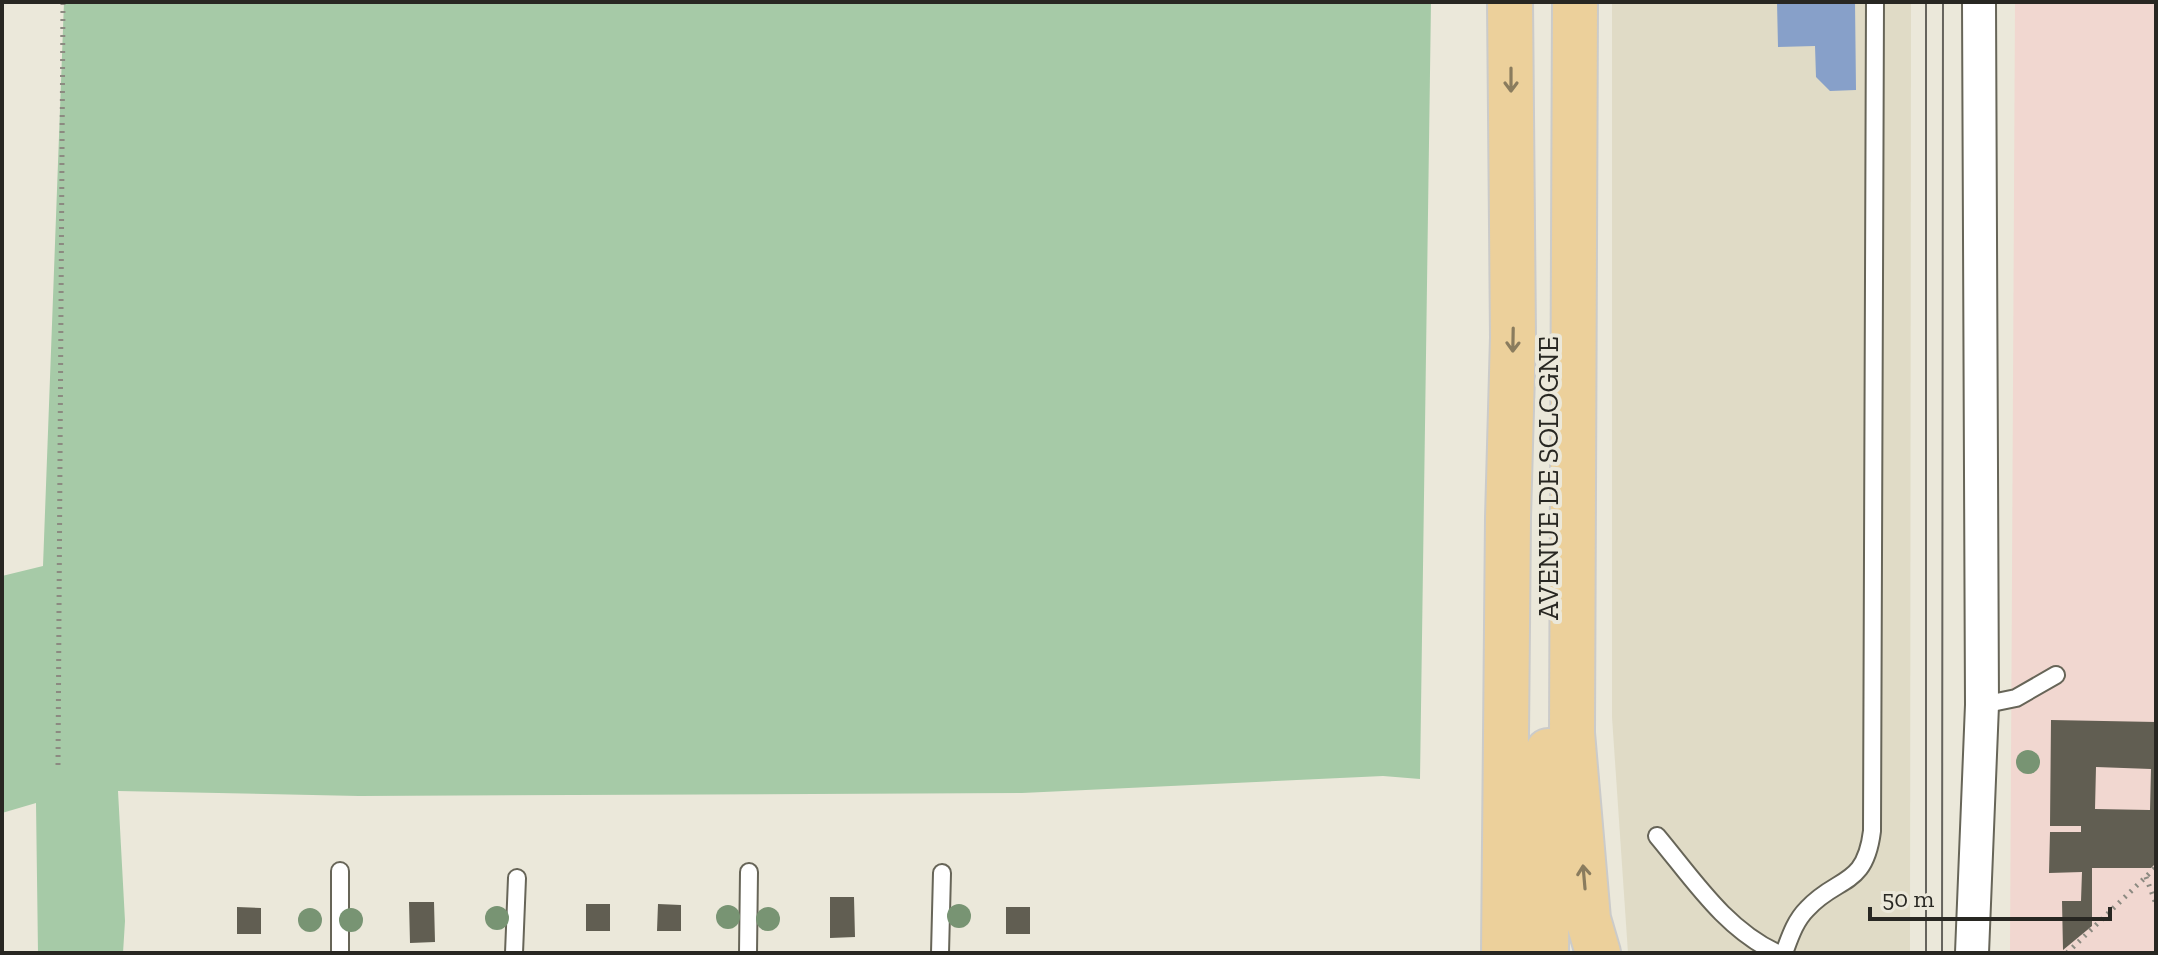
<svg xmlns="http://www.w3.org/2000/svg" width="2158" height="955" viewBox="0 0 2158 955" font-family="'Zilla Slab',serif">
<rect width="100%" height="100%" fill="#ebe8da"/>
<!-- built -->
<path fill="#e0dbc6" d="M1612,2H1911L1910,953H1628L1612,717Z"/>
<!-- medical -->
<path fill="#f1d7d0" d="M2015,2H2156V953H2010Z"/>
<!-- green -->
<path fill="#a6caa7" d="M64,2H1431L1420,779L1383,776L1022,793L359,796L118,791L125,921L123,953H38L36,803L2,813V576L43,566Z"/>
<!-- water -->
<path fill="#87a0c9" d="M1777,2H1855L1856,90L1830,91L1816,77L1815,46L1778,47Z"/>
<!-- building -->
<path fill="#615e52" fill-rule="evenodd" d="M2051,720L2156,722V863L2151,868H2092V926L2063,950L2062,901H2081L2082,872L2049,873L2050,832H2081V826H2050ZM2096,767L2151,769L2150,810L2095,809Z
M830,897H854L855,937L830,938Z
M409,902H434L435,942L410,943Z
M586,904H610V931H586Z
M658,904L681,905V931H657Z
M237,907L261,908V934H237Z
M1006,907H1030V934H1006Z"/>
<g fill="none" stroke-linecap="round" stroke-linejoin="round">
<defs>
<path id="service" d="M1982,705L2016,698L2056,675
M1657,836C1693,879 1725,929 1777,953
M340,871V953
M514,953L517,878
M748,953L749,872
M940,953L942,873
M1784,953C1790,937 1795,921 1807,909C1837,876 1865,888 1872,831L1875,2"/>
<path id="minor" d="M1972,953L1982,705L1979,2"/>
<path id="primary" d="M1575,2L1572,733L1588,919L1598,953
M1504,953L1508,518L1513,337L1510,2
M1546,953L1548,751"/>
</defs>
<!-- service casing -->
<use href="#service" stroke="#676558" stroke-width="20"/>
<!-- minor casing -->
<use href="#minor" stroke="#676558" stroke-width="36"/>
<!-- primary casing -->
<use href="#primary" stroke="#cbcbca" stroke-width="48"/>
<!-- path -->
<path stroke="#8c8a81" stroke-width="5" stroke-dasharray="2 6" stroke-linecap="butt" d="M58,765L63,2
M2146,877L2156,904
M2067,953L2156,867"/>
<!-- service -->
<use href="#service" stroke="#fff" stroke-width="16"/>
<!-- minor -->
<use href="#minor" stroke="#fff" stroke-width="32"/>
<!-- primary -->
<use href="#primary" stroke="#ecd09b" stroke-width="44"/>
<!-- tram -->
<path stroke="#66645d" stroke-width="2" d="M1926,2V953
M1942,953L1943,2"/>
</g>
<!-- trees -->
<g fill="#789473">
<circle cx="2028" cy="762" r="12"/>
<circle cx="959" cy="916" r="12"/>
<circle cx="728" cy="917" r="12"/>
<circle cx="497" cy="918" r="12"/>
<circle cx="768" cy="919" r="12"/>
<circle cx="310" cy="920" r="12"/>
<circle cx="351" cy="920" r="12"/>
</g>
<!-- one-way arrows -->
<defs><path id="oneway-shaft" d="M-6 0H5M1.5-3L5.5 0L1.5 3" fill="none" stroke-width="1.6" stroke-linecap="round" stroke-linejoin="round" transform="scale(2)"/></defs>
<g stroke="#8a7c5e">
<use href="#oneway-shaft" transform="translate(1511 80) rotate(90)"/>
<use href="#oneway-shaft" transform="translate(1513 340) rotate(91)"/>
<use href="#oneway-shaft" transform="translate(1584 877) rotate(-95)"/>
</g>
<g text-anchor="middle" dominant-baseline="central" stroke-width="8" stroke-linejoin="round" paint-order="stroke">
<!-- street labels -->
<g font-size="28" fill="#282722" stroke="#ebe8da">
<text transform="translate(1548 478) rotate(-90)">AVENUE DE SOLOGNE</text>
</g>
</g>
<!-- border -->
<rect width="2158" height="955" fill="none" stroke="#282722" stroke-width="8"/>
<!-- scale -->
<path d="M1870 907v12h240v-12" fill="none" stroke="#282722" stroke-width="4"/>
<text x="1882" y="907" font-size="24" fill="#282722" stroke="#ebe8da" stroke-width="6" paint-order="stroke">50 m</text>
</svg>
